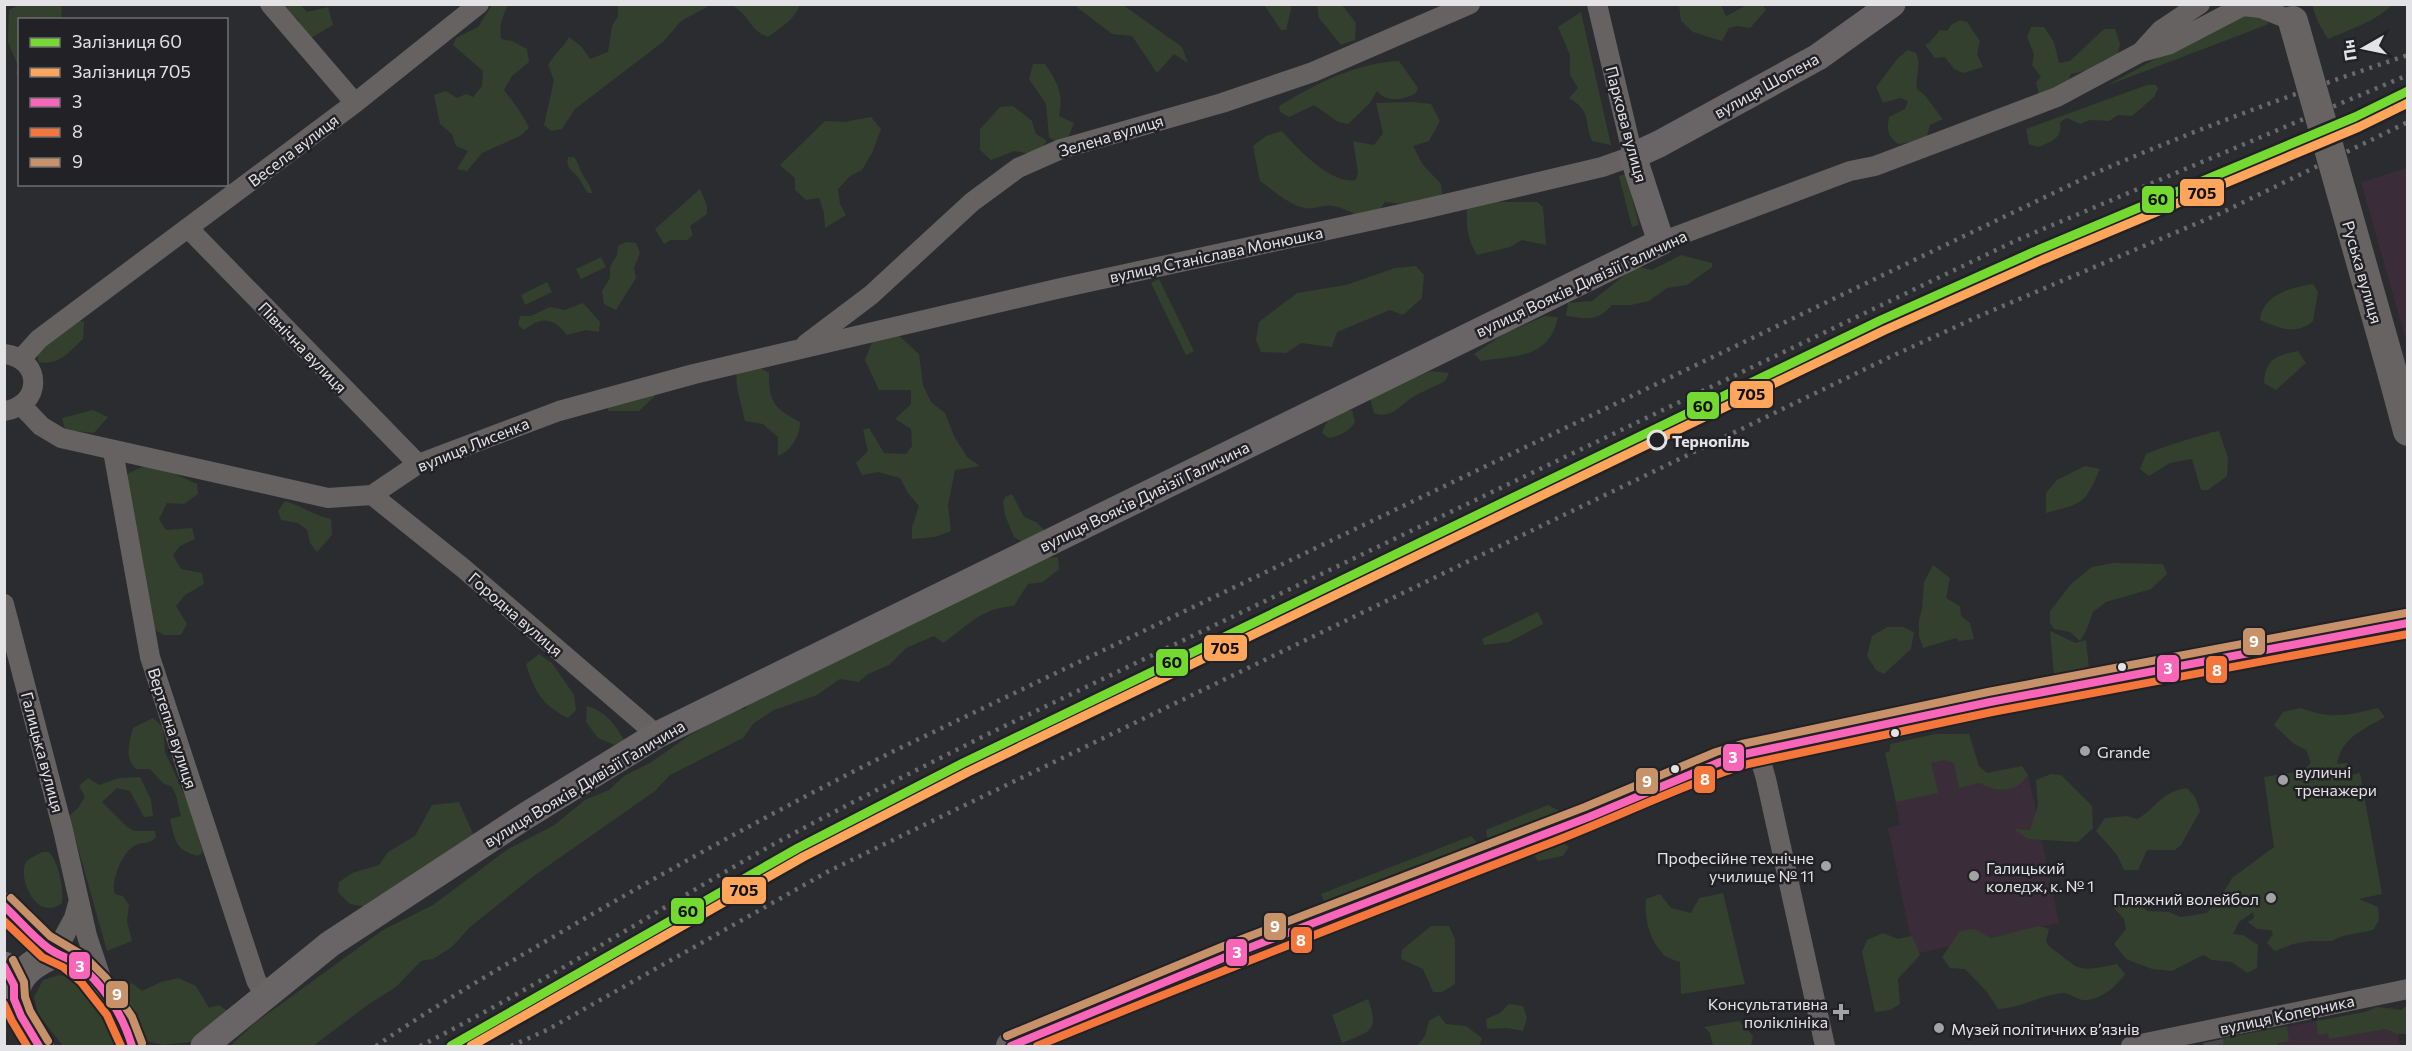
<svg xmlns="http://www.w3.org/2000/svg" width="2412" height="1051" viewBox="0 0 2412 1051" font-family="Commissioner,sans-serif">
<rect width="100%" height="100%" fill="#2b2c2f"/>
<!-- education -->
<path fill="#3a2d39" d="M2407,168H2408L2407,344L2361,182Z
M1969,733L1980,784L2028,773L2059,923L1914,954L1888,828L1900,825L1886,753Z
M2393,1007L2400,1046H2221L2220,1039Z"/>
<!-- green -->
<path fill="#33402d" d="M19,5H59L62,7L61,19L20,20L19,75L16,74L18,66L8,42L9,10Z
M282,5H301L307,12L328,7L333,25L311,38L303,36L298,20L281,7Z
M492,5L508,6C502,16 499,27 501,39L512,41L527,49L529,62L512,76L504,90C513,102 523,114 529,128L520,136L482,153L467,171L457,169L468,151L456,146L452,134L440,124L434,95L446,91L457,98L466,94L473,97L482,86L483,71L453,45L456,38L478,27Z
M618,5H707V7L681,21L664,41L575,109L562,129L551,131L544,125L554,80L548,65C554,54 562,49 569,37L581,46L590,59L608,52L612,26L618,16Z
M730,5H800C795,19 780,28 768,37C749,31 749,12 730,5Z
M1074,5H1123L1182,47L1188,63L1174,54L1157,73L1132,36L1112,34Z
M1264,5H1292L1286,30H1281Z
M1317,5H1342L1356,23L1355,40L1341,45L1319,18Z
M1679,5H1721L1726,16L1747,5H1763L1766,10L1750,28L1738,26L1729,28L1722,41L1693,32L1681,21Z
M2312,5V4L2392,5C2376,21 2349,30 2328,39L2318,22Z
M1581,12L1611,145L1592,141C1583,120 1593,113 1569,98L1578,88L1570,75V55L1558,27Z
M2243,13L2265,18L2269,24L2106,86L2230,18Z
M1960,20L1967,22L1980,41L1977,54L1983,67L1963,73L1954,69L1945,57L1935,58L1925,45L1930,42L1940,30L1947,31L1951,25Z
M2031,27H2044L2054,42L2059,63L2070,61L2104,29H2115L2120,44L2118,54L2100,62L2095,69L2071,74L2067,85L2039,95L2036,82L2041,77L2032,65L2034,54L2027,37Z
M1908,50L1916,53C1922,68 1915,74 1917,89C1928,96 1934,109 1943,119L1930,125L1926,140L1898,144C1887,135 1887,130 1889,117L1905,109L1908,101L1900,98L1883,103L1876,87L1898,58Z
M1399,61L1418,88L1416,93C1404,100 1387,103 1377,91L1370,103L1348,124L1338,122L1314,105L1289,117L1280,112L1279,106C1316,84 1355,63 1399,61Z
M1033,64H1045C1057,82 1064,93 1059,116L1074,123L1069,136L1058,143L1049,137L1046,104L1029,79Z
M2147,85H2156L2158,89L2154,97L2132,116L2118,115L2109,121L2090,120L2080,124L2067,118L2060,122C2063,138 2051,142 2038,147L2029,144L2026,129Z
M1413,102L1431,104L1440,121L1429,141L1413,146L1423,165L1441,184L1442,193L1438,202L1405,204L1385,202L1373,219C1358,218 1347,208 1333,206C1324,204 1313,210 1305,208C1289,205 1273,190 1260,181L1253,146L1266,136L1282,131C1297,148 1331,185 1356,180L1358,172L1353,141L1374,145L1383,133L1376,103Z
M1013,106L1032,121L1036,134L1047,141L1036,155L1014,151L991,160L980,150V129L1000,107Z
M871,117L881,129L872,153L862,170L850,176L838,189L840,204L846,215L825,228L824,213L819,198L806,200L795,190V178L780,165L825,121L844,122Z
M568,157H574C579,163 579,169 583,175C587,182 590,184 592,193H588C584,188 583,184 579,179C574,170 565,170 568,157Z
M1626,174L1639,225L1632,227L1619,176Z
M700,189L707,206V214L690,226L693,235L687,240H671L664,244L655,229Z
M1491,202H1537L1543,207L1546,245L1522,240L1510,247L1477,255C1467,238 1466,225 1467,206Z
M626,242L636,243L640,253L634,268L636,278L616,310L604,304L602,291L610,278V267L617,255L618,246Z
M1681,255L1712,263V267L1687,285L1667,288L1649,301L1631,305H1612C1597,322 1587,319 1566,316L1568,303L1592,301L1636,266L1652,270Z
M601,257L606,267L581,279L576,269Z
M1416,266L1424,275L1422,298L1403,315L1390,310L1337,332L1332,347L1301,343L1286,353L1261,352L1256,340L1259,322L1297,293L1346,285L1395,268Z
M1159,279L1194,351L1186,355L1151,283Z
M547,282L552,292L525,305L521,295Z
M2313,284L2318,292L2313,321C2295,336 2279,328 2260,320C2262,295 2292,287 2313,284Z
M583,303L600,322L599,332L586,330L567,335C553,317 542,316 524,330L518,325L520,316H531L550,307L565,310Z
M1545,316L1558,317C1549,360 1515,355 1481,361L1474,354L1504,334Z
M72,318L84,322L83,339C70,351 59,366 39,362L37,355Z
M896,333L919,354L923,385L931,402L945,413L954,436L967,457L980,466L955,470L948,505L951,531L935,537L912,539V527L919,506L908,493L900,478L878,472L862,475L856,463L868,451L863,430L869,428L884,453L906,454L912,446L911,429L895,419L911,404V390H879L865,360L873,340Z
M2298,351L2306,363L2276,390L2264,383C2265,359 2277,355 2298,351Z
M753,363L769,373C769,403 774,408 800,422C800,436 792,450 778,456V437L763,424L745,421L737,388L736,368Z
M1431,371L1449,373L1445,381C1435,387 1422,391 1413,397C1400,405 1391,420 1374,413L1370,398C1391,391 1409,379 1431,371Z
M657,390L654,397L639,411H608V401Z
M93,410L108,417L94,433L65,430L62,418Z
M1352,410L1355,422C1349,432 1339,436 1329,438L1322,433C1327,417 1336,412 1352,410Z
M2219,431L2228,458L2227,476L2208,490H2201L2192,459L2170,463L2149,476L2140,469L2146,454C2163,447 2179,442 2196,437C2205,435 2210,432 2219,431Z
M150,463L197,484L198,494L184,504L167,503L159,519L166,530L192,528L195,539L180,546L173,555L181,569L202,573L204,584L185,595L176,606L187,624L181,635H164L139,621L123,476Z
M2085,466L2100,469C2084,505 2084,503 2046,513V493L2057,480Z
M1012,494L1024,517L1036,522L1045,531L1024,543L1014,537L1005,515L1003,502L1005,497Z
M285,501C302,506 313,515 331,519L332,535L317,552L310,543L307,530L298,523L281,520L278,511Z
M1058,557L1059,569L1043,582L1028,584L1014,606C981,608 969,625 943,643L934,636L906,648L889,665L868,674L859,682L840,679L817,695L774,710L754,723L743,738L670,775L655,791L535,875L470,927L452,947L433,959L421,961L396,987L369,1004L313,1046H230L255,1023L383,930L433,905L508,849L553,826L585,800L609,790L624,776L650,763L687,737L732,710L745,709L760,691L793,683L829,662L1038,559Z
M2113,563L2163,564L2167,574L2151,589L2106,602L2093,612L2086,631L2080,641L2070,632L2054,629L2050,623V611L2072,583L2092,567Z
M1933,565L1950,578L1946,598L1960,606L1961,616L1970,623L1974,639L1959,641L1956,638L1923,648L1919,636V620L1922,609L1924,582Z
M1538,612L1543,624L1509,642L1484,645L1482,639Z
M1887,627H1903L1914,632L1911,649L1884,674L1876,670L1867,656L1872,636Z
M2050,631L2076,643L2086,640L2089,669L2054,675Z
M539,654L552,663L574,695L576,710L568,718C541,704 535,692 526,664Z
M587,706C605,711 615,724 624,740L615,745L598,738L586,722Z
M2301,708C2331,720 2349,715 2378,708L2385,717C2363,730 2342,737 2337,764L2347,763L2349,775L2360,773L2382,894L2359,899L2378,907L2379,920L2373,930L2343,936L2331,941H2309L2293,944L2275,951L2267,943L2273,934L2271,930L2257,929L2248,922L2254,918L2253,912L2239,922L2233,934L2243,935L2258,945L2257,968L2247,973L2232,962L2212,960L2203,955L2172,971L2152,969L2126,959L2114,944L2126,929L2124,919L2112,906L2117,899L2134,898L2147,911L2169,912L2181,917L2207,913L2227,887L2232,878L2274,847L2264,777L2302,771L2311,763L2306,750L2294,744L2274,725L2283,712Z
M153,718L163,727L165,752L192,812L203,852L198,856C175,850 175,840 170,819L181,816L176,795L172,787L163,783L150,769H136C124,757 129,744 133,728Z
M1935,734H1969L1979,766L1987,773L2022,766L2028,775C2016,793 1998,793 1979,783L1959,788L1954,763L1944,760L1931,763L1938,793L1896,802L1885,753L1890,751V744Z
M2051,774L2061,775L2092,806L2093,828L2078,842L2028,839L2014,829L2030,830L2038,805L2036,780Z
M140,777L151,800L153,816L144,817L130,791L117,788L102,802L126,826L134,831H155L156,837C150,845 142,841 134,846C122,853 110,882 115,894L123,896L129,905L127,921L132,941L107,951L69,816L78,808L85,797L79,786L88,778L99,785L119,778Z
M2187,788L2195,797L2200,811L2181,845L2175,850H2147L2138,870H2124L2117,855L2096,831L2105,818L2127,816L2137,819C2159,807 2158,793 2187,788Z
M459,802L474,836L373,908L350,904L338,892L339,882L352,873L379,865L388,852L415,836L432,805Z
M1548,805L1561,812L1488,842L1486,830Z
M1471,836L1480,846L1325,903L1321,894Z
M1555,842L1563,843L1569,847L1563,856L1538,861L1533,854Z
M42,852H49C59,863 64,889 62,903C36,923 17,877 26,862C29,858 37,855 42,852Z
M1723,893L1745,984L1681,994L1680,962C1675,960 1666,958 1663,954C1649,940 1644,917 1646,899L1660,894L1671,908L1691,913L1699,898Z
M1431,926H1449L1455,939V984L1442,992H1433L1423,969L1401,959L1402,950Z
M2039,926L2049,929L2046,941L2049,946C2081,970 2075,973 2117,964L2125,974C2117,986 2100,1001 2083,1000C2076,999 2069,992 2061,993C2039,996 2021,1008 1998,1009L1987,992L1965,969L1950,968L1942,957L1960,931L1974,929L1991,938Z
M1883,933L1898,939L1912,936L1920,955L1898,979L1900,1004L1890,1010L1875,1012L1862,952L1867,940Z
M59,975C79,976 118,1027 116,1046H63L38,1014L34,997L43,980Z
M178,978L196,986L209,1008L219,1005L229,1012L191,1042L163,1045L142,1040L119,990L132,983L142,991L161,982Z
M1368,999C1380,1032 1370,1031 1342,1043L1332,1015Z
M1509,1004L1523,1006L1527,1018L1523,1031L1507,1028L1487,1029L1486,1019L1500,1013Z
M2407,1006V1034H2397L2385,1029L2329,1039L2328,1033L2318,1035L2316,1021L2365,1012L2377,1007L2401,1010Z
M1439,1015L1446,1024L1466,1026L1482,1038L1479,1046H1417L1425,1036L1429,1021Z
M1739,1021L1753,1036L1751,1046H1713L1710,1033L1704,1027Z
M2287,1026L2289,1041L2277,1043L2278,1046H2221L2220,1039Z"/>
<g fill="none" stroke-linecap="round" stroke-linejoin="round">
<!-- street-tunnel -->
<path stroke="#47474a" stroke-width="20" stroke-dasharray="20 10" stroke-linecap="butt" d="M2213,1041L2214,1046"/>
<!-- street -->
<path stroke="#666262" stroke-width="20" d="M270,4L355,103
M2141,52L2161,30L2200,4
M189,229L418,464
M1661,242L1850,171L1875,166L2057,97L2141,52L2170,44L2243,6L2261,8L2293,21
M806,344L871,295L972,202L1018,168L1061,149L1222,103L1313,72L1470,4
M4,354C43,358 43,406 4,411
M21,359L39,339L355,103L479,4
M22,406L41,426L61,438L328,498L372,495L418,464L559,411L694,374L1061,288L1424,209L1602,167L1633,156L1597,4
M113,451L150,657L256,980L265,996
M372,495L463,568L657,735
M4,604L63,830L87,936L103,984
M1758,751L1766,779L1825,1046
M55,953L74,918L79,900
M2131,1046L2408,989"/>
<!-- secondary -->
<path stroke="#696465" stroke-width="27" d="M4,906L55,953
M4,965L14,985
M204,1046L330,944L527,815L657,735L1661,242L1633,156L1659,144L1818,57L1892,4"/>
<!-- primary -->
<path stroke="#676362" stroke-width="30" d="M2393,375L2408,431
M39,1046C10,1003 0,977 55,953C90,967 124,1009 132,1046
M1011,1046L1228,956L1589,817L1720,762L1745,754L1990,702L2408,623"/>
<!-- rail -->
<path stroke="#6c696a" stroke-width="4.5" stroke-dasharray="3 6" stroke-linecap="butt" d="M2287,161L2408,106
M376,1046C442,1001 512,961 582,920C684,861 788,804 894,751L2093,174C2196,129 2301,91 2408,55
M420,1046C535,988 644,918 756,854C831,812 909,774 986,735L2017,240L2408,75
M511,1046L547,1030L829,871L1890,357L1977,317L2219,214L2408,122"/>
<!-- primary-bridge -->
<path stroke="#676362" stroke-width="30" d="M2293,21L2393,375"/>
<defs>
<path id="bus-1" d="M4,906C19,920 32,936 48,948C57,955 67,957 76,963C103,983 123,1015 132,1046
M4,966L14,985V999L21,1016L39,1046
M1011,1046L1228,956L1589,817L1720,762L1745,754L1990,702L2408,623"/>
<path id="bus-2" d="M4,921L42,957L63,967L81,982L107,1015L121,1046
M4,1004L12,1021L27,1046
M1037,1046C1205,977 1375,911 1545,845C1613,819 1679,786 1748,764L1992,712L2408,634"/>
<path id="bus-3" d="M11,898L50,936L84,956L106,978L132,1017L142,1043
M13,960L24,982L25,997L30,1011L48,1041
M1007,1036L1224,946L1585,807L1716,752L1742,744L1988,692L2406,613"/>
</defs>
<!-- bus-1 casing -->
<use href="#bus-1" stroke="#212126" stroke-width="12"/>
<!-- bus-2 casing -->
<use href="#bus-2" stroke="#212126" stroke-width="12"/>
<!-- bus-3 casing -->
<use href="#bus-3" stroke="#212126" stroke-width="12"/>
<!-- bus-1 -->
<use href="#bus-1" stroke="#fa66b7" stroke-width="8"/>
<!-- bus-2 -->
<use href="#bus-2" stroke="#f5763a" stroke-width="8"/>
<!-- bus-3 -->
<use href="#bus-3" stroke="#c7916a" stroke-width="8"/>
<defs>
<path id="rail-1" d="M451,1046L798,848L963,763L1881,320L2038,250L2355,117L2408,91"/>
<path id="rail-2" d="M471,1046L803,857L968,772L1885,330L2042,260L2359,127L2408,103"/>
</defs>
<!-- rail-1 casing -->
<use href="#rail-1" stroke="#212126" stroke-width="14"/>
<!-- rail-2 casing -->
<use href="#rail-2" stroke="#212126" stroke-width="14"/>
<!-- rail-1 -->
<use href="#rail-1" stroke="#74d930" stroke-width="9"/>
<!-- rail-2 -->
<use href="#rail-2" stroke="#ffa55c" stroke-width="9"/>
</g>
<!-- markers -->
<circle fill="#212126" stroke="#e3e3e6" stroke-width="3" cx="1657" cy="440" r="9"/>
<g fill="#e3e3e6" stroke="#212126" stroke-width="2">
<circle cx="2122" cy="667" r="5"/>
<circle cx="1895" cy="733" r="5"/>
<circle cx="1675" cy="769" r="5"/>
</g>
<g fill="#a3a3a6" stroke="#212126" stroke-width="2">
<circle cx="2085" cy="751" r="6"/>
<circle cx="2283" cy="780" r="6"/>
<circle cx="1826" cy="866" r="6"/>
<circle cx="1974" cy="876" r="6"/>
<circle cx="2271" cy="898" r="6"/>
<path d="M1838 1003h6v6h6v6h-6v6h-6v-6h-6v-6h6z"/>
<circle cx="1939" cy="1028" r="6"/>
</g>
<g text-anchor="middle" dominant-baseline="central" stroke-width="5" stroke-linejoin="round" paint-order="stroke">
<!-- street labels -->
<g font-size="16" fill="#e3e3e6" stroke="#212126">
<text transform="translate(1766 85) rotate(-29)">вулиця Шопена</text>
<text transform="translate(1627 124) rotate(75)">Паркова вулиця</text>
<text transform="translate(1111 135) rotate(-17)">Зелена вулиця</text>
<text transform="translate(293 150) rotate(-37)">Весела вулиця</text>
<text transform="translate(1216 254) rotate(-12)">вулиця Станіслава Монюшка</text>
<text transform="translate(2363 272) rotate(74)">Руська вулиця</text>
<text transform="translate(1581 283) rotate(-25)">вулиця Вояків Дивізії Галичина</text>
<text transform="translate(303 347) rotate(46)">Північна вулиця</text>
<text transform="translate(473 444) rotate(-22)">вулиця Лисенка</text>
<text transform="translate(1144 496) rotate(-26)">вулиця Вояків Дивізії Галичина</text>
<text transform="translate(516 614) rotate(41)">Городна вулиця</text>
<text transform="translate(173 728) rotate(72)">Вертепна вулиця</text>
<text transform="translate(43 752) rotate(75)">Галицька вулиця</text>
<text transform="translate(584 783) rotate(-31)">вулиця Вояків Дивізії Галичина</text>
<text transform="translate(2287 1014) rotate(-12)">вулиця Коперника</text>
</g>
<!-- stop labels -->
<g font-size="16" font-weight="bold" fill="#e3e3e6" stroke="#212126" text-anchor="start">
<text x="1672" y="440">Тернопіль</text>
</g>
<!-- poi labels -->
<g font-size="16" fill="#e3e3e6" stroke="#212126" text-anchor="start">
<text x="2097" y="751">Grande</text>
<text x="2295" y="771">вуличні<tspan x="2295" dy="18">тренажери</tspan></text>
<text x="1814" y="857" text-anchor="end">Професійне технічне<tspan x="1814" dy="18">училище № 11</tspan></text>
<text x="1986" y="867">Галицький<tspan x="1986" dy="18">коледж, к. № 1</tspan></text>
<text x="2259" y="898" text-anchor="end">Пляжний волейбол</text>
<text x="1828" y="1003" text-anchor="end">Консультативна<tspan x="1828" dy="18">поліклініка</tspan></text>
<text x="1951" y="1028">Музей політичних в’язнів</text>
</g>
</g>
<g stroke="#212126" stroke-width="2">
<rect x="2179" y="178" width="46" height="29" rx="6" fill="#ffa55c"/>
<rect x="2141" y="185" width="34" height="29" rx="6" fill="#74d930"/>
<rect x="1729" y="380" width="45" height="29" rx="6" fill="#ffa55c"/>
<rect x="1686" y="391" width="34" height="29" rx="6" fill="#74d930"/>
<rect x="2242" y="627" width="24" height="29" rx="6" fill="#c7916a"/>
<rect x="1203" y="634" width="45" height="28" rx="6" fill="#ffa55c"/>
<rect x="1155" y="648" width="34" height="29" rx="6" fill="#74d930"/>
<rect x="2156" y="654" width="24" height="29" rx="6" fill="#fa66b7"/>
<rect x="2205" y="655" width="23" height="29" rx="6" fill="#f5763a"/>
<rect x="1722" y="743" width="23" height="29" rx="6" fill="#fa66b7"/>
<rect x="1693" y="765" width="23" height="29" rx="6" fill="#f5763a"/>
<rect x="1635" y="767" width="24" height="28" rx="6" fill="#c7916a"/>
<rect x="721" y="876" width="46" height="29" rx="6" fill="#ffa55c"/>
<rect x="670" y="897" width="35" height="28" rx="6" fill="#74d930"/>
<rect x="1263" y="912" width="24" height="29" rx="6" fill="#c7916a"/>
<rect x="1290" y="926" width="23" height="28" rx="6" fill="#f5763a"/>
<rect x="1225" y="938" width="23" height="29" rx="6" fill="#fa66b7"/>
<rect x="68" y="951" width="23" height="29" rx="6" fill="#fa66b7"/>
<rect x="105" y="980" width="24" height="29" rx="6" fill="#c7916a"/>
</g>
<g font-size="16" text-anchor="middle" font-weight="bold" fill="#fff">
<text x="2254" y="647">9</text>
<text x="2168" y="674">3</text>
<text x="2217" y="676">8</text>
<text x="1733" y="763">3</text>
<text x="1705" y="785">8</text>
<text x="1647" y="787">9</text>
<text x="1275" y="932">9</text>
<text x="1301" y="946">8</text>
<text x="1237" y="958">3</text>
<text x="80" y="972">3</text>
<text x="117" y="1000">9</text>
</g>
<g font-size="16" text-anchor="middle" font-weight="bold" fill="#111">
<text x="2202" y="199">705</text>
<text x="2158" y="205">60</text>
<text x="1751" y="400">705</text>
<text x="1703" y="412">60</text>
<text x="1225" y="654">705</text>
<text x="1172" y="668">60</text>
<text x="744" y="896">705</text>
<text x="688" y="917">60</text>
</g>
<!-- border -->
<rect width="2412" height="1051" fill="none" stroke="#e3e3e6" stroke-width="12"/>
<!-- legend -->
<rect x="18" y="18" width="210" height="168" fill="#212126" stroke="#6f6f73" stroke-width="1.5"/>
<rect x="30" y="38" width="30" height="9" fill="#74d930" stroke="#6f6f73" stroke-width="1.5"/>
<text x="72" y="48" font-size="18" fill="#e3e3e6">Залізниця 60</text>
<rect x="30" y="68" width="30" height="9" fill="#ffa55c" stroke="#6f6f73" stroke-width="1.5"/>
<text x="72" y="78" font-size="18" fill="#e3e3e6">Залізниця 705</text>
<rect x="30" y="98" width="30" height="9" fill="#fa66b7" stroke="#6f6f73" stroke-width="1.5"/>
<text x="72" y="108" font-size="18" fill="#e3e3e6">3</text>
<rect x="30" y="128" width="30" height="9" fill="#f5763a" stroke="#6f6f73" stroke-width="1.5"/>
<text x="72" y="138" font-size="18" fill="#e3e3e6">8</text>
<rect x="30" y="158" width="30" height="9" fill="#c7916a" stroke="#6f6f73" stroke-width="1.5"/>
<text x="72" y="168" font-size="18" fill="#e3e3e6">9</text>
<!-- north arrow -->
<g transform="translate(2364 48) rotate(261)" stroke="#212126" stroke-width="4.5" paint-order="stroke">
<path d="M0-4.5L10 22L0 15L-10 22Z" fill="#e3e3e6"/>
<text y="-9" font-size="16" font-weight="bold" text-anchor="middle" fill="#e3e3e6">Пн</text>
</g>
</svg>
